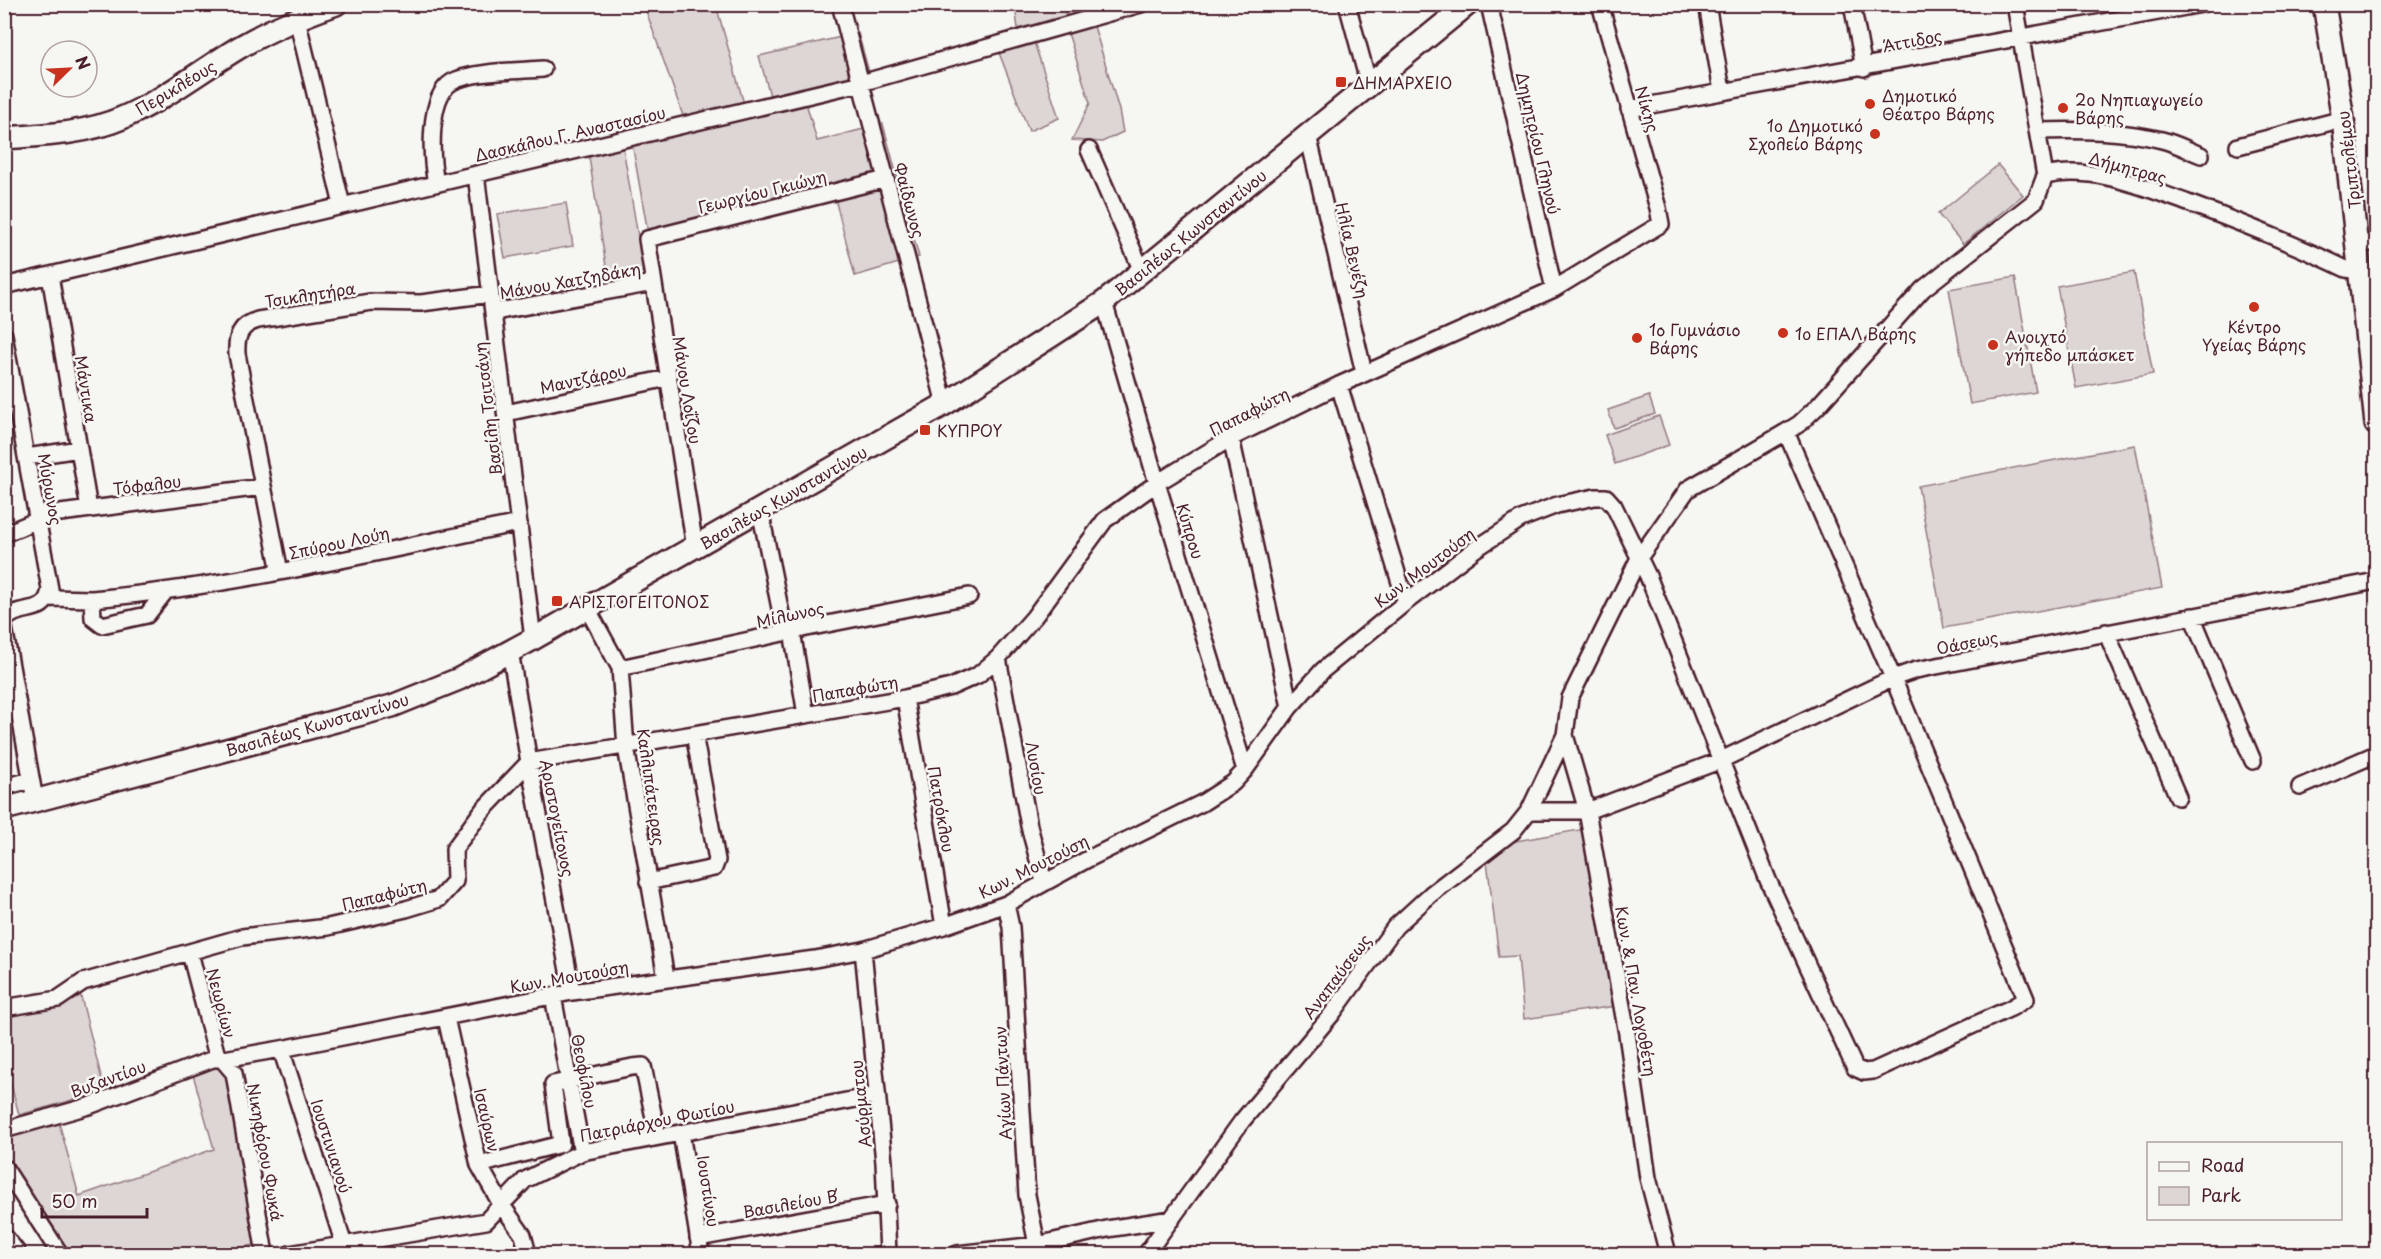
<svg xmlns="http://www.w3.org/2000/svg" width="2381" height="1259" viewBox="0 0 2381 1259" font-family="'Playpen Sans',sans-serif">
<rect width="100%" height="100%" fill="#f6f6f2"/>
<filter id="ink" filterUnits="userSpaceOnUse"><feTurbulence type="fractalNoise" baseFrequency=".0167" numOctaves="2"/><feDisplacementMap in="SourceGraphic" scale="12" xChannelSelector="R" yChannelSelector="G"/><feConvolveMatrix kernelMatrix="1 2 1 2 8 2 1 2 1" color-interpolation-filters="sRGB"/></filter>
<g filter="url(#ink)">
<!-- green -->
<path fill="#ddd6d5" stroke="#947a80" stroke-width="1.5" d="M644,5H716L748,118L774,110L759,56L858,33L869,72L802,89L817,141L883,124L919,257L855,276L832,187L648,233L632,143L688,130Z
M1015,5H1064L1068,33L1094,26L1119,110L1123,132L1102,142L1072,140L1090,103L1068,33L1034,42L1059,118L1029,131L998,50L1020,45Z
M623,147L644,272L608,279L589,157Z
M1998,165L2023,195L1963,244L1938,214Z
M566,203L573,246L505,258L497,214Z
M2134,272L2153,374L2076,388L2057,286Z
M2015,277L2036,392L1970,404L1949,289Z
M1649,396L1655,414L1614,428L1608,410Z
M1659,416L1669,445L1615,464L1605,435Z
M2135,445L2162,588L1944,628L1918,486Z
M1585,829L1616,1006L1524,1019L1518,956L1499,957L1487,861L1510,842Z
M80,993L104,1088L66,1102L19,1115L5,1061L4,1015L64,1006Z
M217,1064L230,1072L258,1244L212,1254H70L5,1154V1135L58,1119L79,1196L214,1149L192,1071Z"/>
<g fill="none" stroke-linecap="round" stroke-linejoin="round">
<defs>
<path id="street" d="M840,4L945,404
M1347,4L1369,85
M1489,4L1554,289
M1707,4L1722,91
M1852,4L1864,68
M2015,4L2045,176
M297,19L342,205
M1629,109L2202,4
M2037,131C2079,130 2121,130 2162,140C2175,143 2188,150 2201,155
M1308,135L1364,373
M2238,146L2343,119
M1089,150L1142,271
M476,174L533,639
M2045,176C2093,165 2143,187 2188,203C2242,223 2294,244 2346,269L2361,271
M436,183C431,159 427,97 452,82C471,71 520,71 543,69
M2358,243H2376
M50,275L89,509
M4,286L861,83L1141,4
M1104,302L1157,483L1245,770
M494,312L653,283
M4,335L50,589C46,618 19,602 4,621
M1339,385L1406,602
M506,413L668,378
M1231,438L1290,707
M27,457L79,449
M760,510L785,633
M37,516L262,487
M4,534L38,520
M695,548L647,239L886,179
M280,572L237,354C236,336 240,325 258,320L371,302L421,303L491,294
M165,592L147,615L102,625L93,618L92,599C236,586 377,552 519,523
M49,598L92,599
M587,608L620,668L626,747L666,978
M2192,616L2253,761
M4,627L35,800
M792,631L806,715
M2106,632L2178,797
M510,651L529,762L572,992
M998,658L1029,826L1044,882
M620,668L792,631L969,596
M905,698L944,926
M1565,735L1587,811L1627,1034L1648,1178L1668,1254
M4,787L31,780
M2300,787L2376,754
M1529,811H1587L1719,761L1893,678L1916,670L2376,581
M648,882L714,868L717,860L694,734
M1006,904L1011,927L1027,1195L1037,1245L1048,1254
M863,950L884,1162L888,1254
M190,953L216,1052L234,1073L265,1254
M553,996L582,1152
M4,1008L58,999L83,982L242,937L328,927L406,909L439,899L455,881L454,849L483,810L529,762L905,698L951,687L978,675L998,658L1034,617L1105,520L1157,483L1231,438L1339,385L1554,289L1661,224L1658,208L1600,4
M446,1018L479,1165L501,1204L523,1235L528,1254
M281,1049L347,1254
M4,1130L89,1106L213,1059H224L281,1049L572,992L815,959L863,950L944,926L1006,904L1088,859L1202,803L1233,783L1245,770L1290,707L1323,670L1406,602L1474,550L1521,519L1557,505L1595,497H1606L1614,506L1648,576L1768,880L1855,1068L1864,1072L1873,1071L2011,1008L2026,999L1893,678L1786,432
M681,1133L701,1254
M479,1165L561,1144L553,1084L632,1067L643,1066L658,1137
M4,1167L60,1254
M698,1238L887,1204
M289,1254L486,1221L525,1180L582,1152L877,1095
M957,1254L1037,1245L1107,1229L1172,1219
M1146,1254L1242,1121L1332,1014L1395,927L1431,894L1513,831L1529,811L1565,735L1570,698L1639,558L1688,489L1786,432L1799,424L1818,406L1923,289L2036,200L2045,176"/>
<path id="secondary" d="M2324,4L2343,119L2376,424
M4,138C44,135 85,134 122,118C164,100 200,71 240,47C270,29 302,16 336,4
M4,809L392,706L459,679L533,639L945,404L1104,302L1468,4"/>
<path id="primary" d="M4,1241L14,1254"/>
</defs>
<!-- street casing -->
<use href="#street" stroke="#4a1f2b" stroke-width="20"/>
<!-- secondary casing -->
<use href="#secondary" stroke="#4a1f2b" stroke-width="26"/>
<!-- primary casing -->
<use href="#primary" stroke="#4a1f2b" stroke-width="27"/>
<!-- street -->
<use href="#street" stroke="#f6f6f2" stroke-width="15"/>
<!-- secondary -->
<use href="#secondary" stroke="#f6f6f2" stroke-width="21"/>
<!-- primary -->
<use href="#primary" stroke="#f6f6f2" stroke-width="22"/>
</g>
</g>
<!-- markers -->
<g fill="#c8321e" stroke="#f6f6f2" stroke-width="2">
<rect x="1335" y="76" width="12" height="12" rx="3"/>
<circle cx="1870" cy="104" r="6"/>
<circle cx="2063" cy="108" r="6"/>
<circle cx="1875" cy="134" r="6"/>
<circle cx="2254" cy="307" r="6"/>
<circle cx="1783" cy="333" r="6"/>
<circle cx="1637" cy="338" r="6"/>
<circle cx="1993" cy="345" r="6"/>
<rect x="919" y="424" width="12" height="12" rx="3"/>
<rect x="551" y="595" width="12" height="12" rx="3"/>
</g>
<g text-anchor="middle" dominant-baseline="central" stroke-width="5" stroke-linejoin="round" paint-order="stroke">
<!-- street labels -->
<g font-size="16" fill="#4a1f2b" stroke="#f6f6f2">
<text transform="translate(1912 40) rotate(-11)">Άττιδος</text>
<text transform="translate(175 87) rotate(-31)">Περικλέους</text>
<text transform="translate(1648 109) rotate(74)">Νίκης</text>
<text transform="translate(570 133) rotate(-13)">Δασκάλου Γ. Αναστασίου</text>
<text transform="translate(1539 143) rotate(77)">Δημητρίου Γληνού</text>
<text transform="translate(2348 160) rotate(-97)">Τριπτολέμου</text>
<text transform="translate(2128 167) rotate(15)">Δήμητρας</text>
<text transform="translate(762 191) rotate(-14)">Γεωργίου Γκιώνη</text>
<text transform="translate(910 200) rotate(75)">Φαίδωνος</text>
<text transform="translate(1190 232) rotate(-39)">Βασιλέως Κωνσταντίνου</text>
<text transform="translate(1353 250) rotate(77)">Ηλία Βενέζη</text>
<text transform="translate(570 280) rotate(-10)">Μάνου Χατζηδάκη</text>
<text transform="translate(310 294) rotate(-9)">Τσικλητήρα</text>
<text transform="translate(583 378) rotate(-12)">Μαντζάρου</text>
<text transform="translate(87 389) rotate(81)">Μάντικα</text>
<text transform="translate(688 390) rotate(81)">Μάνου Λοΐζου</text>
<text transform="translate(487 409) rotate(-97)">Βασίλη Τσιτσάνη</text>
<text transform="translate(1249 411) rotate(-27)">Παπαφώτη</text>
<text transform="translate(147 484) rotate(-7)">Τόφαλου</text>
<text transform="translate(51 489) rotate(80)">Μύρωνος</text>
<text transform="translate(783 497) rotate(-30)">Βασιλέως Κωνσταντίνου</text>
<text transform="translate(1191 531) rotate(73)">Κύπρου</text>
<text transform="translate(339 542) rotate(-12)">Σπύρου Λούη</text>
<text transform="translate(1424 567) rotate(-37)">Κων. Μουτούση</text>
<text transform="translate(790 614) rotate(-12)">Μίλωνος</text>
<text transform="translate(1967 642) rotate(-11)">Οάσεως</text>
<text transform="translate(855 688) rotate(-10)">Παπαφώτη</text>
<text transform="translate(317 724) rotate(-16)">Βασιλέως Κωνσταντίνου</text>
<text transform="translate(1037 768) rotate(80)">Λυσίου</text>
<text transform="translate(652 787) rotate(82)">Καλλιπάτειρας</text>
<text transform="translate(942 809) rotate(80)">Πατρόκλου</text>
<text transform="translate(558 818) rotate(79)">Αριστογείτονος</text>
<text transform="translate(1033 866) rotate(-27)">Κων. Μουτούση</text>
<text transform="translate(384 894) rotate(-14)">Παπαφώτη</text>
<text transform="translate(569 976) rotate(-10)">Κων. Μουτούση</text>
<text transform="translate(1336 976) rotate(-53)">Αναπαύσεως</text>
<text transform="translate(1637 991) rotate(80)">Κων. &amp; Παν. Λογοθέτη</text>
<text transform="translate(222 1003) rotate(75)">Νεωρίων</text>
<text transform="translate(585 1071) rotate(79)">Θεοφίλου</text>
<text transform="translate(108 1078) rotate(-20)">Βυζαντίου</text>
<text transform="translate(1002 1083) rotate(-93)">Αγίων Πάντων</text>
<text transform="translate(860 1104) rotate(-96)">Ασύρματου</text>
<text transform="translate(488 1120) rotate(77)">Ισαύρων</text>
<text transform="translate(657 1120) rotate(-11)">Πατριάρχου Φωτίου</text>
<text transform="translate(332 1146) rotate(72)">Ιουστινιανού</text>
<text transform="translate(266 1152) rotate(80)">Νικηφόρου Φωκά</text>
<text transform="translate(709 1191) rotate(81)">Ιουστίνου</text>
<text transform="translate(790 1203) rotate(-10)">Βασιλείου Β΄</text>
</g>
<!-- poi labels -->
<g font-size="16" fill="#4a1f2b" stroke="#f6f6f2" text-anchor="start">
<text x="1353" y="82">ΔΗΜΑΡΧΕΙΟ</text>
<text x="1882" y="95">Δημοτικό<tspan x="1882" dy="18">Θέατρο Βάρης</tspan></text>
<text x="2075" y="99">2ο Νηπιαγωγείο<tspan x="2075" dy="18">Βάρης</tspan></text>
<text x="1863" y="125" text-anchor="end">1ο Δημοτικό<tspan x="1863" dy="18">Σχολείο Βάρης</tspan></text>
<text x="2254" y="326" text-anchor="middle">Κέντρο<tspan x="2254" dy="18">Υγείας Βάρης</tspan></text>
<text x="1649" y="329">1ο Γυμνάσιο<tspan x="1649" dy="18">Βάρης</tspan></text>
<text x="1795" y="333">1ο ΕΠΑΛ Βάρης</text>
<text x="2005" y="336">Ανοιχτό<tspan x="2005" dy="18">γήπεδο μπάσκετ</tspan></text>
<text x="937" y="430">ΚΥΠΡΟΥ</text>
<text x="569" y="601">ΑΡΙΣΤΟΓΕΙΤΟΝΟΣ</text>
</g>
</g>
<!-- margin -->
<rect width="2381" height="1259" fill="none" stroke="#f6f6f2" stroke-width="24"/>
<rect x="12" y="12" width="2357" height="1235" fill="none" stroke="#4a1f2b" stroke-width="2" filter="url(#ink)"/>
<!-- legend -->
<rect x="2147" y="1142" width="195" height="78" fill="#f6f6f2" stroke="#b1a0a2" stroke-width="1.5"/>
<rect x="2159" y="1162" width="30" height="9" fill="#f6f6f2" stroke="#b1a0a2" stroke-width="1.5"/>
<text x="2201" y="1172" font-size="18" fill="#4a1f2b">Road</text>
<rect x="2159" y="1187" width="30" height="18" fill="#ddd6d5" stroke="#b1a0a2" stroke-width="1.5"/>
<text x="2201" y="1202" font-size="18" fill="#4a1f2b">Park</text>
<!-- north arrow -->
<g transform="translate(69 69) rotate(66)"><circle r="28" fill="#f6f6f2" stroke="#b1a0a2" stroke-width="1.5"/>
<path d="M0-4.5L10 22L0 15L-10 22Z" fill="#c8321e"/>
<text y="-9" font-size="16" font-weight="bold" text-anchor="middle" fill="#4a1f2b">N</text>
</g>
<!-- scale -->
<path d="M42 1208v9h105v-9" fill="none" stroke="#4a1f2b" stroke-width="3"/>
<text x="51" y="1208" font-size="18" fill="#4a1f2b" stroke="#f6f6f2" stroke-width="4.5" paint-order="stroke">50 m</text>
</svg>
